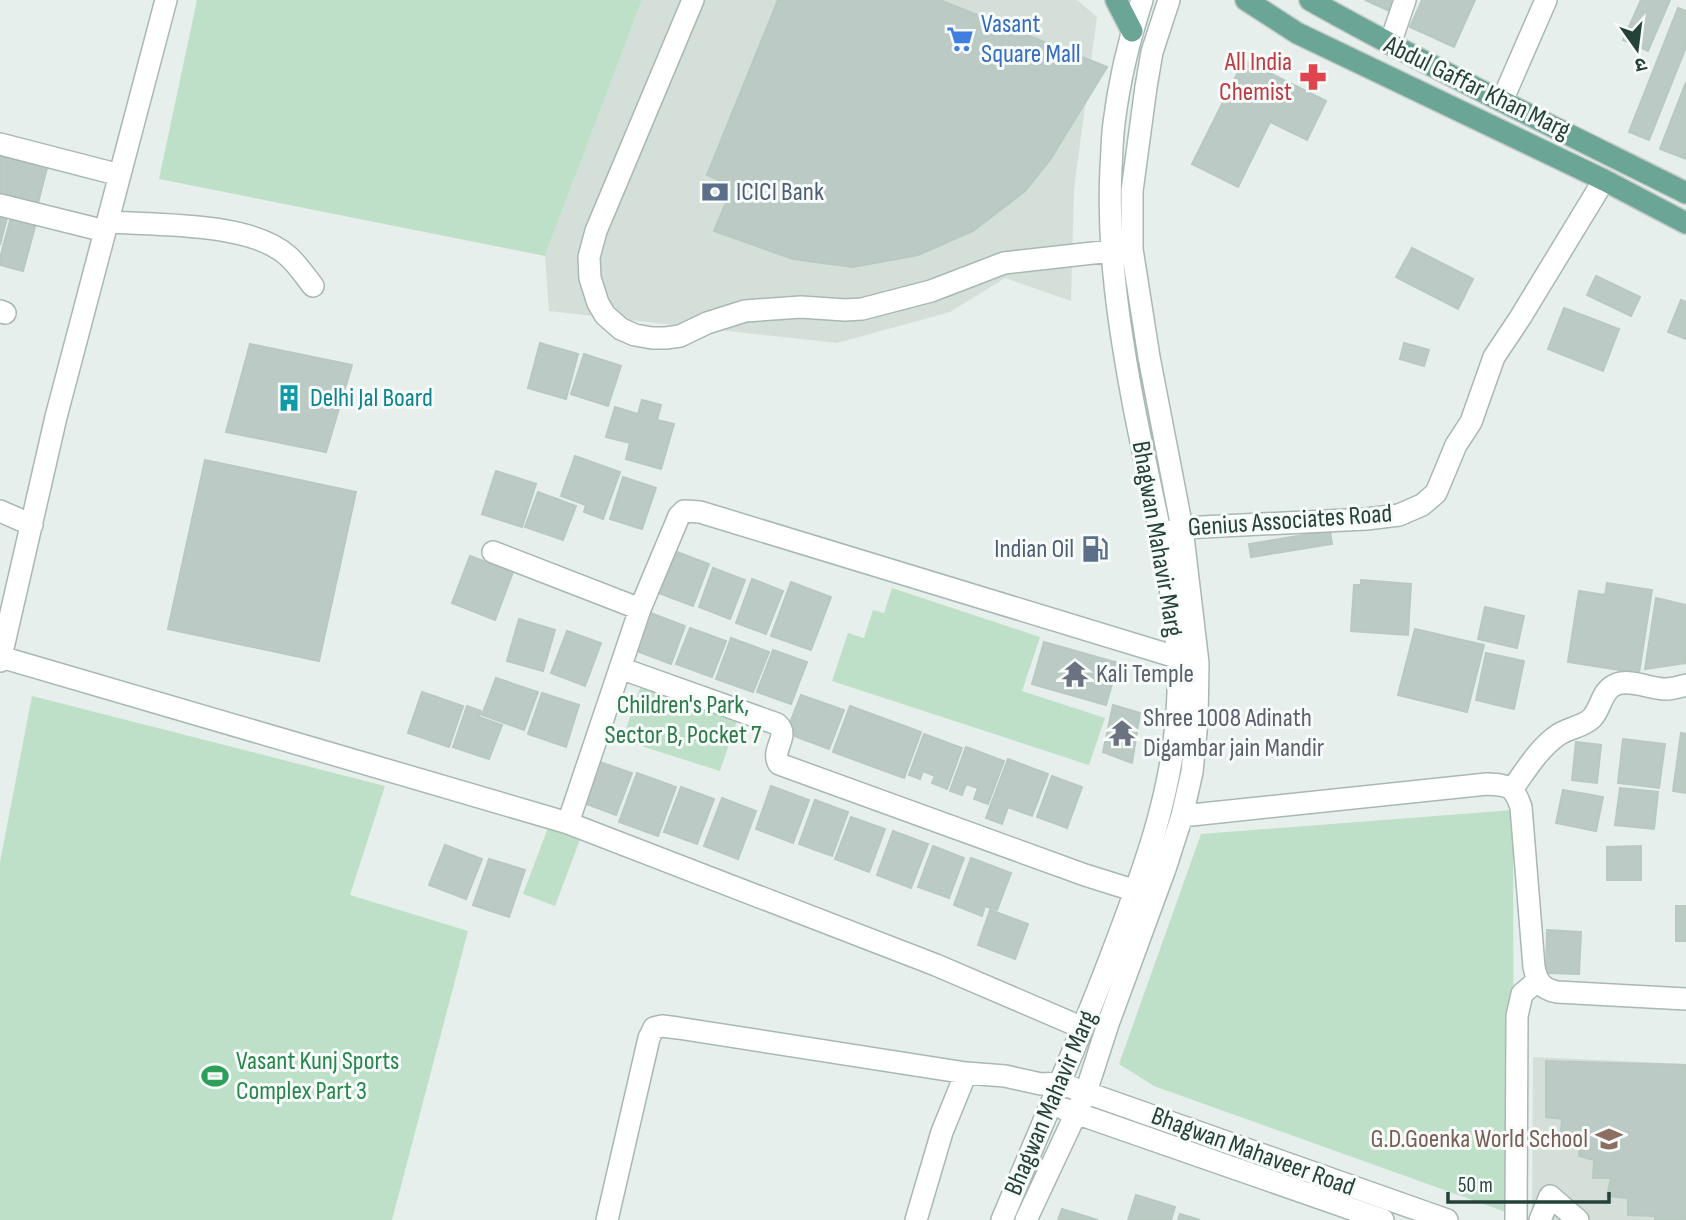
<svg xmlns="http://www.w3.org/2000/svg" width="1686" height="1220" viewBox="0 0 1686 1220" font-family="'Sofia Sans Condensed','Noto Sans Devanagari',sans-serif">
<rect width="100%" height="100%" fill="#e6efeb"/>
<!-- built -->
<path fill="#d4dfda" d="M642,0H1077L1097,17L1074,189L1071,301L1005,278L950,312L837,343L549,311L545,256Z
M1533,1057L1686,1064V1220H1541L1532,1213Z"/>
<!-- green -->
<path fill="#bfe0c8" d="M197,0H642L545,256L159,179Z
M892,588L1040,637L1022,691L1105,718L1089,765L832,681L848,633L864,638L873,610L884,613Z
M647,668L744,700L720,771L622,740Z
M32,696L385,786L350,895L468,931L392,1220H0V862Z
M1513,810L1514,1215L1154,1086L1119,1064L1201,834Z
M549,825L581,837L555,906L523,894Z"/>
<!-- building -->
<path fill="#bbcac4" stroke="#b8c9c2" stroke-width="2" d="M778,0H940L1107,67L1050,160L1025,191L973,231L918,255L853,267L793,259L714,231L733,186L707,175Z
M1365,0H1399L1394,13Z
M1422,0H1475L1454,47L1410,27Z
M1641,0H1670L1648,51L1623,40Z
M1678,8L1686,11V47L1649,140L1629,132Z
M1244,60L1326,101L1307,140L1270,122L1238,187L1192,164Z
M1686,82V159L1660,149Z
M0,152L48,164L37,207L0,197Z
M0,212L8,214L0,245Z
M11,217L36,223L23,271L0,265V258Z
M1412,248L1473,279L1458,309L1396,277Z
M1596,276L1640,297L1631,316L1587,295Z
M1681,300L1686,302V339L1668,332Z
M1564,308L1619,329L1603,371L1548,349Z
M540,343L578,354L566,399L528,388Z
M1404,343L1429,350L1424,366L1400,359Z
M250,344L352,365L326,452L226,432Z
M584,354L621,366L608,406L571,394Z
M642,400L661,405L657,420L674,424L661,469L626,459L630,443L606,437L615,407L638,414Z
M575,456L620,472L603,519L584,512L586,505L561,496Z
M205,460L356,492L319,661L168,629Z
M496,471L536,484L522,527L482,514Z
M623,477L656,488L642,529L610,519Z
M538,492L576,506L563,540L525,527Z
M1330,531L1332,544L1251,557L1249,544Z
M669,549L709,564L693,606L653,591Z
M470,556L513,572L495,620L452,603Z
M713,568L745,580L730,619L699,607Z
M752,579L783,591L766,634L736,623Z
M1361,580L1411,584L1408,635L1351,631L1354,585H1361Z
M791,582L831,597L811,650L771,636Z
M1607,583L1652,590L1639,673L1568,662L1579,591L1605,595Z
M1656,598L1686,605V663L1645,669Z
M1485,607L1524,616L1517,648L1478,639Z
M648,612L685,626L671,664L634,650Z
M519,619L555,630L543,671L507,661Z
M690,628L726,641L712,677L676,664Z
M1415,629L1484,645L1467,712L1398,695Z
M567,631L601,643L585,686L551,673Z
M731,638L769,652L753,692L716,679Z
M1044,642L1118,663L1106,705L1032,684Z
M773,650L807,662L791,704L757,692Z
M1486,653L1524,661L1514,709L1476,700Z
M496,678L538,692L524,730L482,715Z
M422,692L463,706L449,747L408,733Z
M542,693L579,705L566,747L528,734Z
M801,695L844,710L829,749L786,733Z
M1113,705L1140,713L1132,763L1103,752Z
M467,706L481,711L479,717L502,725L489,759L453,747Z
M850,706L921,732L904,778L833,752Z
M1681,733L1686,734V793L1673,791Z
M924,734L962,748L947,789L932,783L935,776L923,771L920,779L909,775Z
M1623,739L1665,744L1659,788L1618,783Z
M1576,742L1601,745L1597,783L1572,780Z
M966,747L1004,761L988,804L974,799L978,788L966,784L962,795L950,791Z
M1008,759L1048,774L1032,816L1008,807L1002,824L986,818Z
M597,761L632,773L616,815L581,802Z
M637,773L676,787L658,836L619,822Z
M1052,776L1082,787L1067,828L1037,817Z
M771,786L809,800L793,843L756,829Z
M681,787L714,799L697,844L664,832Z
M1620,788L1658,792L1654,829L1615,825Z
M1563,790L1603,797L1596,831L1556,823Z
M722,798L756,811L738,859L704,846Z
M815,800L848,812L832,856L799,844Z
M851,817L885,829L869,872L835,859Z
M893,831L928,844L911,888L877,875Z
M445,845L482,859L466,899L429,885Z
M933,846L964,858L949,898L918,887Z
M1641,846V880H1607V847Z
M971,858L1011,873L997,910L985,906L982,916L954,905Z
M489,859L525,870L509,917L473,905Z
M1676,906H1686V941H1676Z
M990,910L1028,924L1015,959L978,945Z
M1547,930L1581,932L1579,974L1546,973Z
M1546,1061L1686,1065V1220H1655V1216L1628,1215V1198L1607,1196L1611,1178H1593L1594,1160L1579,1156L1581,1140L1560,1139L1562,1119L1546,1117Z
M1136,1195L1175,1207L1171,1220H1128Z
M1062,1209L1098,1220H1058Z
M1180,1214L1200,1220H1178Z"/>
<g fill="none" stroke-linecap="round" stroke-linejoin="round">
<defs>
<path id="minor" d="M693,0L596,231L589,257L590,278L598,303L605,315L621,329L635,335L652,338H666L680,336L707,323L745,311L801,307L845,310L862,309L931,291L1004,263L1111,251
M1390,44L1405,0
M1502,101L1546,0
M0,144L120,175
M0,205L105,231
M108,222C157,225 251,222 288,256C298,265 305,276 313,286
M0,311L5,313
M0,511L32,525
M1169,532L1182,528L1366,519L1399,515L1422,505L1436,493L1456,445L1471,422L1494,357L1520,318L1604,180
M493,552L640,609
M1,657L568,823L936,965L1083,1028
M0,661L56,417L166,0
M620,668L777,724C791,736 770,749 779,764L1085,875L1136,891
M1513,788C1526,770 1539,748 1558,735C1568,728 1583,727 1592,718C1602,707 1601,690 1617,684C1632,679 1650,689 1665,689C1672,689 1679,687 1686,685
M1182,816L1487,784C1509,785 1514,786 1521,807L1534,967C1537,982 1542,989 1557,992L1686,999
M568,823L640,609L679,516L684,511L700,512L1176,657
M1064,1109L1383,1220
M607,1220L649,1038L654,1028L662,1026L678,1028L966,1073L1005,1076L1041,1084L1059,1083L1447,1220
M916,1220L942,1132L966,1073
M1002,1220C1039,1132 1077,1045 1111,956C1144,870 1175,788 1178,694C1180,597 1152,501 1134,407C1119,328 1107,248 1111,168C1112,153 1112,138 1114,123C1119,82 1129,40 1142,0
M1026,1220L1086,1092L1108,1024L1165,869L1182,816L1192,772L1197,721L1198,663L1182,528L1149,357L1132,249V191L1146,87L1152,52L1169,0
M1516,1220L1517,1016L1522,994L1537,981
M1540,1220L1550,1196L1578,1220"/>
<path id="major" d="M1116,0L1132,31
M1246,0L1297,33L1604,180L1686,223
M1310,0C1433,69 1560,130 1686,193"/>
</defs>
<!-- minor casing -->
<use href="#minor" stroke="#a8b8b2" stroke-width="24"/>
<!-- major casing -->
<use href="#major" stroke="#c2cac8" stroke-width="24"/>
<!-- minor -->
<use href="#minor" stroke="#fff" stroke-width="21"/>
<!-- major -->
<use href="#major" stroke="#6aa596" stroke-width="21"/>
</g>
<!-- icons -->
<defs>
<symbol id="supermarket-bare" viewBox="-9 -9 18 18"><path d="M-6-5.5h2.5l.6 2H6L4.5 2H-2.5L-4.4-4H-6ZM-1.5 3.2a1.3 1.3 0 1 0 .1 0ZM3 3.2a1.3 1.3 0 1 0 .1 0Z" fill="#3f7fe0" stroke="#f7fbf9" stroke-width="2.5" paint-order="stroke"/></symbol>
<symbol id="pharmacy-bare" viewBox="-9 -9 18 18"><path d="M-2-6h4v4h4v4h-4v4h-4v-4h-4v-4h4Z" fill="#e0444e" stroke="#f7fbf9" stroke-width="2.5" paint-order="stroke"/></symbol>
<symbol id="bank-bare" viewBox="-9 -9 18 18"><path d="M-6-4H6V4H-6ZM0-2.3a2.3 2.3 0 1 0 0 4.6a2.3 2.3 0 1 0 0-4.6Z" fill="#5c6f8a" stroke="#f7fbf9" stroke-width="2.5" paint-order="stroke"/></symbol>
<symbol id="building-bare" viewBox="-9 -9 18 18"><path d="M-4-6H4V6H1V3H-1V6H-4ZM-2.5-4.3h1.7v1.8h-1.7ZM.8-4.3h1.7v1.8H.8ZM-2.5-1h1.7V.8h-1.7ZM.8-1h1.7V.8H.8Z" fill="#0f9aa8" stroke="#f7fbf9" stroke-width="2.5" paint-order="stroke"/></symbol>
<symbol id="fuel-bare" viewBox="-9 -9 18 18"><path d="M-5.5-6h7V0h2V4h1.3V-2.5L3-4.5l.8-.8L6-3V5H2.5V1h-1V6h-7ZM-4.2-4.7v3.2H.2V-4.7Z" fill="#5c6f8a" stroke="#f7fbf9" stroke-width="2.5" paint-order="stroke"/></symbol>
<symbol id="temple-bare" viewBox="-9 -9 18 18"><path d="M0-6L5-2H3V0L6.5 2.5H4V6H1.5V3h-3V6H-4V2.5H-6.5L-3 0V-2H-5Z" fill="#6b7280" stroke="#f7fbf9" stroke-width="2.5" paint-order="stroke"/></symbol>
<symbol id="stadium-bare" viewBox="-9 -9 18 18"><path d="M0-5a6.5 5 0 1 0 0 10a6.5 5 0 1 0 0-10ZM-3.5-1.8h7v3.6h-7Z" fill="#2e9e5b" stroke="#f7fbf9" stroke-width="2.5" paint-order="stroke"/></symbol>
<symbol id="school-bare" viewBox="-9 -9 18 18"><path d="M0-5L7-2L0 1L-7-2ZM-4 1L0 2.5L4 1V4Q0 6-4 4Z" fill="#8d6e63" stroke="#f7fbf9" stroke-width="2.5" paint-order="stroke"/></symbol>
</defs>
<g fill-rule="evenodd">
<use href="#supermarket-bare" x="941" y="20" width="38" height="38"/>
<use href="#pharmacy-bare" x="1294" y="58" width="38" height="38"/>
<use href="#bank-bare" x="696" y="173" width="38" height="38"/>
<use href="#building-bare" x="270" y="379" width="38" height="38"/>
<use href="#fuel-bare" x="1076" y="530" width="38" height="38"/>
<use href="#temple-bare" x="1056" y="655" width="38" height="38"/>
<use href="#temple-bare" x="1103" y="714" width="38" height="38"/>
<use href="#stadium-bare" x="196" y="1057" width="38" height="38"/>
<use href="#school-bare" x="1590" y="1120" width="38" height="38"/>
</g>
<g text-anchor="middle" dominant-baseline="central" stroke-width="6" stroke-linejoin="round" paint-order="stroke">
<!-- shop labels -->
<g font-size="26" fill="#366cbe" stroke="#f7fbf9" text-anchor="start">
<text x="981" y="24">Vasant<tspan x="981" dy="30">Square Mall</tspan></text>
</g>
<!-- health labels -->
<g font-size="26" fill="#be3a42" stroke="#f7fbf9" text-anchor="end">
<text x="1292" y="62">All India<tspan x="1292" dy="30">Chemist</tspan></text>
</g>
<!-- street labels -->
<g font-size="26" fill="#24423a" stroke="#f7fbf9">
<text transform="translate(1477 88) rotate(26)">Abdul Gaffar Khan Marg</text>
<text transform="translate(1290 521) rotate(-4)">Genius Associates Road</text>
<text transform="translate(1157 539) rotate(80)">Bhagwan Mahavir Marg</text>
<text transform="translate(1051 1103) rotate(-67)">Bhagwan Mahavir Marg</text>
<text transform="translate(1253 1152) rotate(20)">Bhagwan Mahaveer Road</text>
</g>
<!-- service labels -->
<g font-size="26" fill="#4e5e75" stroke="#f7fbf9" text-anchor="start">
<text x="736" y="192">ICICI Bank</text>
<text x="1074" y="549" text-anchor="end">Indian Oil</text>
</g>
<!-- culture labels -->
<g font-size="26" fill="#0d838f" stroke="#f7fbf9" text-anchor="start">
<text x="310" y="398">Delhi Jal Board</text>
</g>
<!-- worship labels -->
<g font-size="26" fill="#5b616d" stroke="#f7fbf9" text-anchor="start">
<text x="1096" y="674">Kali Temple</text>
<text x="1143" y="718">Shree 1008 Adinath<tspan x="1143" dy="30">Digambar jain Mandir</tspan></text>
</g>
<!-- park labels -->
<g font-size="26" fill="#2d7a4b" stroke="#f7fbf9">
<text x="683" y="705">Children's Park,<tspan x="683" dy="30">Sector B, Pocket 7</tspan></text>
</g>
<!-- leisure labels -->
<g font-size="26" fill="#27864d" stroke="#f7fbf9" text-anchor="start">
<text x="236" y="1061">Vasant Kunj Sports<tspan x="236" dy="30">Complex Part 3</tspan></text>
</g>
<!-- education labels -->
<g font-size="26" fill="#785e54" stroke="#f7fbf9" text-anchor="end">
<text x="1588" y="1139">G.D.Goenka World School</text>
</g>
</g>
<!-- north arrow -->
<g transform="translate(1637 49) rotate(166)" stroke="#f7fbf9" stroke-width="5" paint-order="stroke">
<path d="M0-5L12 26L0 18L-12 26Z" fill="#24423a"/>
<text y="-10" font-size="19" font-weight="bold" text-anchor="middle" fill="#24423a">उ</text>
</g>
<!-- scale -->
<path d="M1448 1192v10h161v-10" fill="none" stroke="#24423a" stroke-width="3.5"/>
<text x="1458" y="1192" font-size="21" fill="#24423a" stroke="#f7fbf9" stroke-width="5" paint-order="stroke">50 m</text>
</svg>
